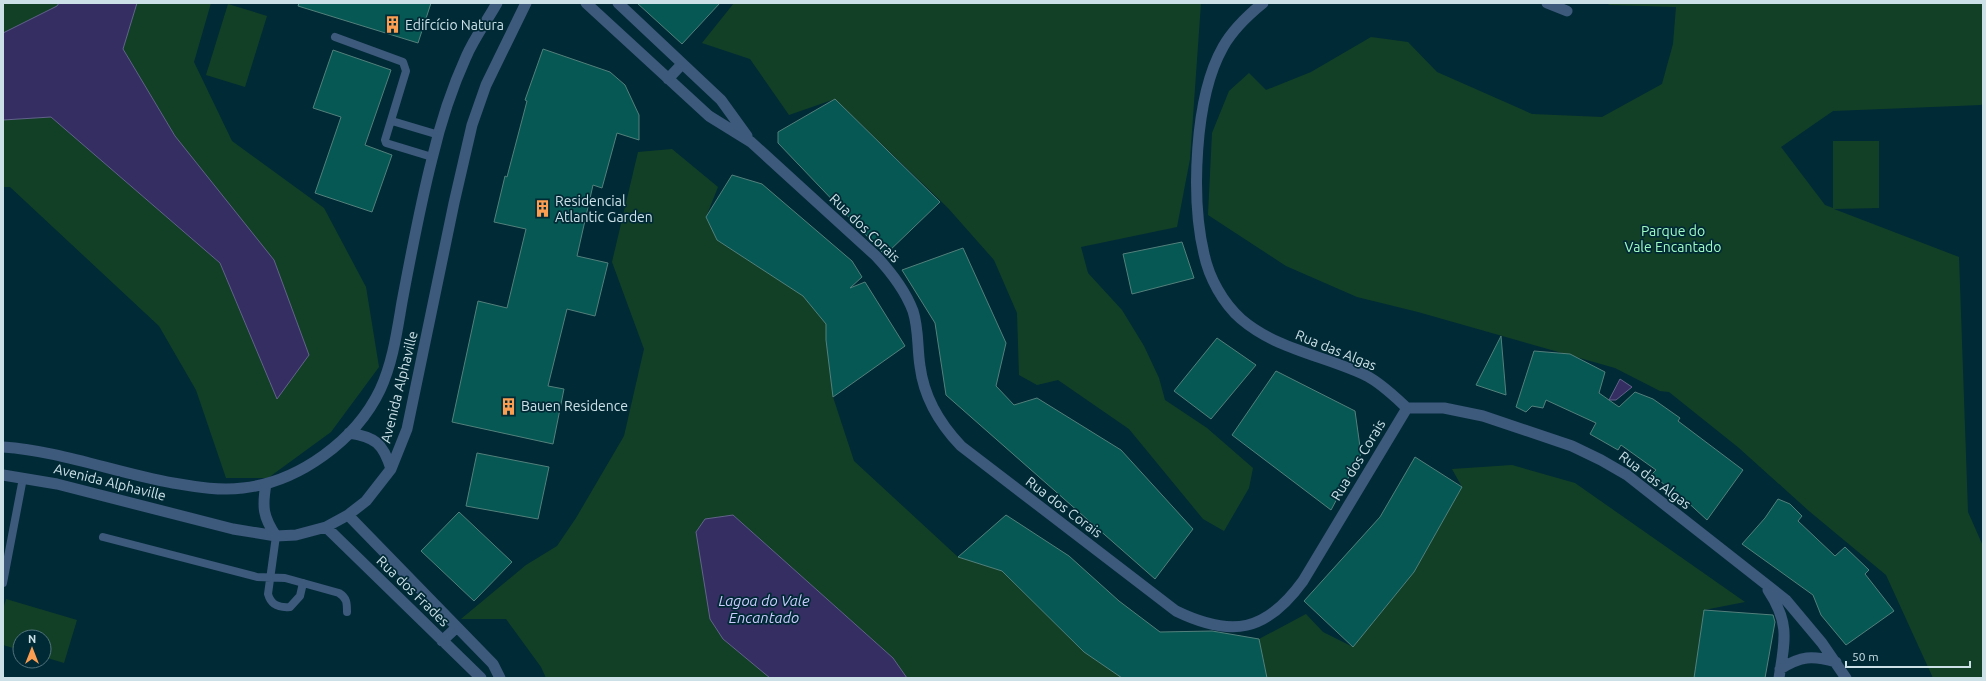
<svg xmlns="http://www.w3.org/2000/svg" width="1986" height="681" viewBox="0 0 1986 681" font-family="Ubuntu,sans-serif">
<rect width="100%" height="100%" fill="#002a36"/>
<!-- green -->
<path fill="#124026" d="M3,3H59L57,6L3,33Z
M137,3H211L194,62L232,141L324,208L366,287L379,367L331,432L268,478H226L196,390L159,326L10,187H3V120L51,117L220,263L277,398L175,136L123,49Z
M734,3H1201L1190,159L1177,227L1081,247L1088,273L1122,310L1144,346L1159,378L1165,400L1207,428L1253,468L1249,488L1224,531L1203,519L1129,429L1058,380L1037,385L1019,375L1017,313L994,260L948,208L835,99L789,115L750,59L702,43Z
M1605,3H1983V103L1981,105L1833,111L1781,147L1825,205L1833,208V141H1879V208L1834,209L1959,257L1968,512L1983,546V678H1933L1886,575L1809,511L1739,448L1669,392L1660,391L1615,368L1418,312L1357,297L1286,266L1208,215L1212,133L1229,91L1249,73L1266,90L1311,72L1371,37L1408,42L1437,72L1532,114L1602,117L1662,84L1673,44L1676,7L1610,5Z
M228,4L267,16L245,87L206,75Z
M672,149L718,187L706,217L717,240L803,296L826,324V340L833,397L854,461L958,557L1002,571L1084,652L1122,678H907L893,658L733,515L723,639L770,678H546L541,667L506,619H461L526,565L557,546L576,518L624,436L644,349L612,262L638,152Z
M1512,465L1575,483L1745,602L1704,610L1694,678H1267L1259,639L1306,614L1323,632L1353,647L1414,572L1462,487L1452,469Z
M6,599L77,620L64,663L44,657V637H20V650L3,645V610Z"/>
<!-- water -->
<path fill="#352e62" stroke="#62638a" d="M59,3H137L123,49L175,136L274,260L309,355L277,399L220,263L51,117L3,120V33L57,6Z
M1620,379L1632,387L1616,400H1609Z
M733,515L893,658L907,678H770L723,639L710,619L696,532L705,519Z"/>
<!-- building -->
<path fill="#055853" stroke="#53807c" d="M299,3H431L418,43L298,6Z
M637,3H720L682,44Z
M543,49L610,72L625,85L639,115V140L617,133L602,188L593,185L577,256L608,263L595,316L567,309L548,386L564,389L553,444L452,422L478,301L507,308L526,229L494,222L505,176L507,177L527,101L525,100Z
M333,50L391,70L365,145L392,155L372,212L315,193L341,117L313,108Z
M835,99L940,202L885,255L778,143V132Z
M732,175L762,184L852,261L862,277L850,288L865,282L905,346L833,397L826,340V324L803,296L717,240L706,217Z
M1182,242L1194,278L1132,294L1123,254Z
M963,248L1006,343L996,386L1014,405L1037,398L1121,450L1193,529L1155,579L946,395L935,323L902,270Z
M1501,336L1506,395L1476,385Z
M1217,338L1256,365L1211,419L1174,391Z
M1534,351L1570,354L1605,372L1599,393L1619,407L1635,392L1653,399L1680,418L1678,421L1743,470L1707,520L1682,497L1681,499L1652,474L1656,470L1621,445L1618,450L1590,434L1596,423L1546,400L1543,408L1532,406L1526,412L1516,407Z
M1276,371L1355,411L1361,454L1331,510L1232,435Z
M477,453L549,467L538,519L466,506Z
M1415,457L1462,487L1414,572L1353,647L1304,601L1380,517Z
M1778,499L1790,504L1802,516L1798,521L1835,556L1845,547L1869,570L1865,574L1894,611L1846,645L1821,615L1813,595L1742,544L1765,518Z
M459,512L512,562L474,601L421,551Z
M1006,515L1069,556L1119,601L1160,632L1212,631L1259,639L1267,678H1122L1084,652L1002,571L958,557Z
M1704,610L1773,615L1775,622L1765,678H1694Z"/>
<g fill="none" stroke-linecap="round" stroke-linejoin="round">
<!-- service -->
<path stroke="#3d597c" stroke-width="8" d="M335,37L403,62L406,71L385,140L386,143L432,157
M392,121L439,135
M276,536L268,594C271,605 279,608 290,607L300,596L303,583
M103,537L257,577L285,578L339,593C347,598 347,603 347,612
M3,583L23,478"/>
<!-- minor -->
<path stroke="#3d597c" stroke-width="11" d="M586,3L709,116L751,142L876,256C891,272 905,290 913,311C919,330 917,347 920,366C924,398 939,423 961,446L1176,611C1232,638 1266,632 1303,581L1407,408
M618,3L721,100L747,136
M1263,3C1247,16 1233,29 1223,47C1194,98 1191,199 1204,254C1209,278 1223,303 1241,319C1277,350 1326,356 1367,376C1382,384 1394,396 1407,408H1444L1483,416L1572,446L1601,460L1627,475L1786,600L1822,643L1846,678
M1547,3L1567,11
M668,79L682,64
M349,433C375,437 383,443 391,469
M3,447C61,451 116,473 173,483C197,487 220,491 243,488C299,482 356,440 380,390C393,362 397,331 402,302C411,254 420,206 432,159C440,125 451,90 466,57C474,38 487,21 497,3
M3,475L57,484L233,529L276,536L296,535L326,527L348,515L366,501L391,469L407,429L454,203L472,125L486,85L526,3
M266,484C262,507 263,517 276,536
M348,515L493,664L500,678
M326,527L481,678
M1768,590C1790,623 1785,640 1779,678
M442,641L457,627
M1780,669C1801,656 1812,655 1836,662"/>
</g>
<!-- icons -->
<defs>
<symbol id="building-bare" viewBox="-9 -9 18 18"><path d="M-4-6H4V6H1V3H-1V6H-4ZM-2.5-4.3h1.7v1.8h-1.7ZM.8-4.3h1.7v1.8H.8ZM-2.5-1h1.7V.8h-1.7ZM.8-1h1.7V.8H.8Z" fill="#fb9e52" stroke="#002a36" stroke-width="2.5" paint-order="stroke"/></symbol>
</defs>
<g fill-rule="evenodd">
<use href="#building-bare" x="380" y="12" width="25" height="25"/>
<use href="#building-bare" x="530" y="196" width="25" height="25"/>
<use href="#building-bare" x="496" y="394" width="25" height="25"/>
</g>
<g text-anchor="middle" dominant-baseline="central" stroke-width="3.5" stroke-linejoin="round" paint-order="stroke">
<!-- poi labels -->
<g font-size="14" fill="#cbe0e7" stroke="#002a36" text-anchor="start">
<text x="405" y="25">Edifcício Natura</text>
<text x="555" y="201">Residencial<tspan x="555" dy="16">Atlantic Garden</tspan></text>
<text x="521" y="406">Bauen Residence</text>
</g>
<!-- street labels -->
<g font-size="14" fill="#cbe0e7" stroke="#002a36">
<text transform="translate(865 228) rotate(44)">Rua dos Corais</text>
<text transform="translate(1336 350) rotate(22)">Rua das Algas</text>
<text transform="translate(399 387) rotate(-76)">Avenida Alphaville</text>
<text transform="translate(1358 460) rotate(-59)">Rua dos Corais</text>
<text transform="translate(1655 480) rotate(37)">Rua das Algas</text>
<text transform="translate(110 482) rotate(14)">Avenida Alphaville</text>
<text transform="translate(1064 507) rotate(37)">Rua dos Corais</text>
<text transform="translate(413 591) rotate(44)">Rua dos Frades</text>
</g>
<!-- park labels -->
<g font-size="14" fill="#a0fbc2" stroke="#002a36">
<text x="1673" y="231">Parque do<tspan x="1673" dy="16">Vale Encantado</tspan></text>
</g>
<!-- water labels -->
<g font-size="15" font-style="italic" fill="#cdcbff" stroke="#002a36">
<text x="764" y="600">Lagoa do Vale<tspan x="764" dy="17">Encantado</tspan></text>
</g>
</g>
<!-- border -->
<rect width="1986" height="681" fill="none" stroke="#cbe0e7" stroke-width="8"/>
<!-- north arrow -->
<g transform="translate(32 649)"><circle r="19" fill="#002a36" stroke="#51737d"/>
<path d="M0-3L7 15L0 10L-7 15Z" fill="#fb9e52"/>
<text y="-6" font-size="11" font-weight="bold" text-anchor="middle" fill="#cbe0e7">N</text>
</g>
<!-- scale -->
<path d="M1846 661v6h124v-6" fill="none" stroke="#cbe0e7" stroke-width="2"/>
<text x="1852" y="661" font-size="12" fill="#cbe0e7" stroke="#002a36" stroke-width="3" paint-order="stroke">50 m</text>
</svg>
